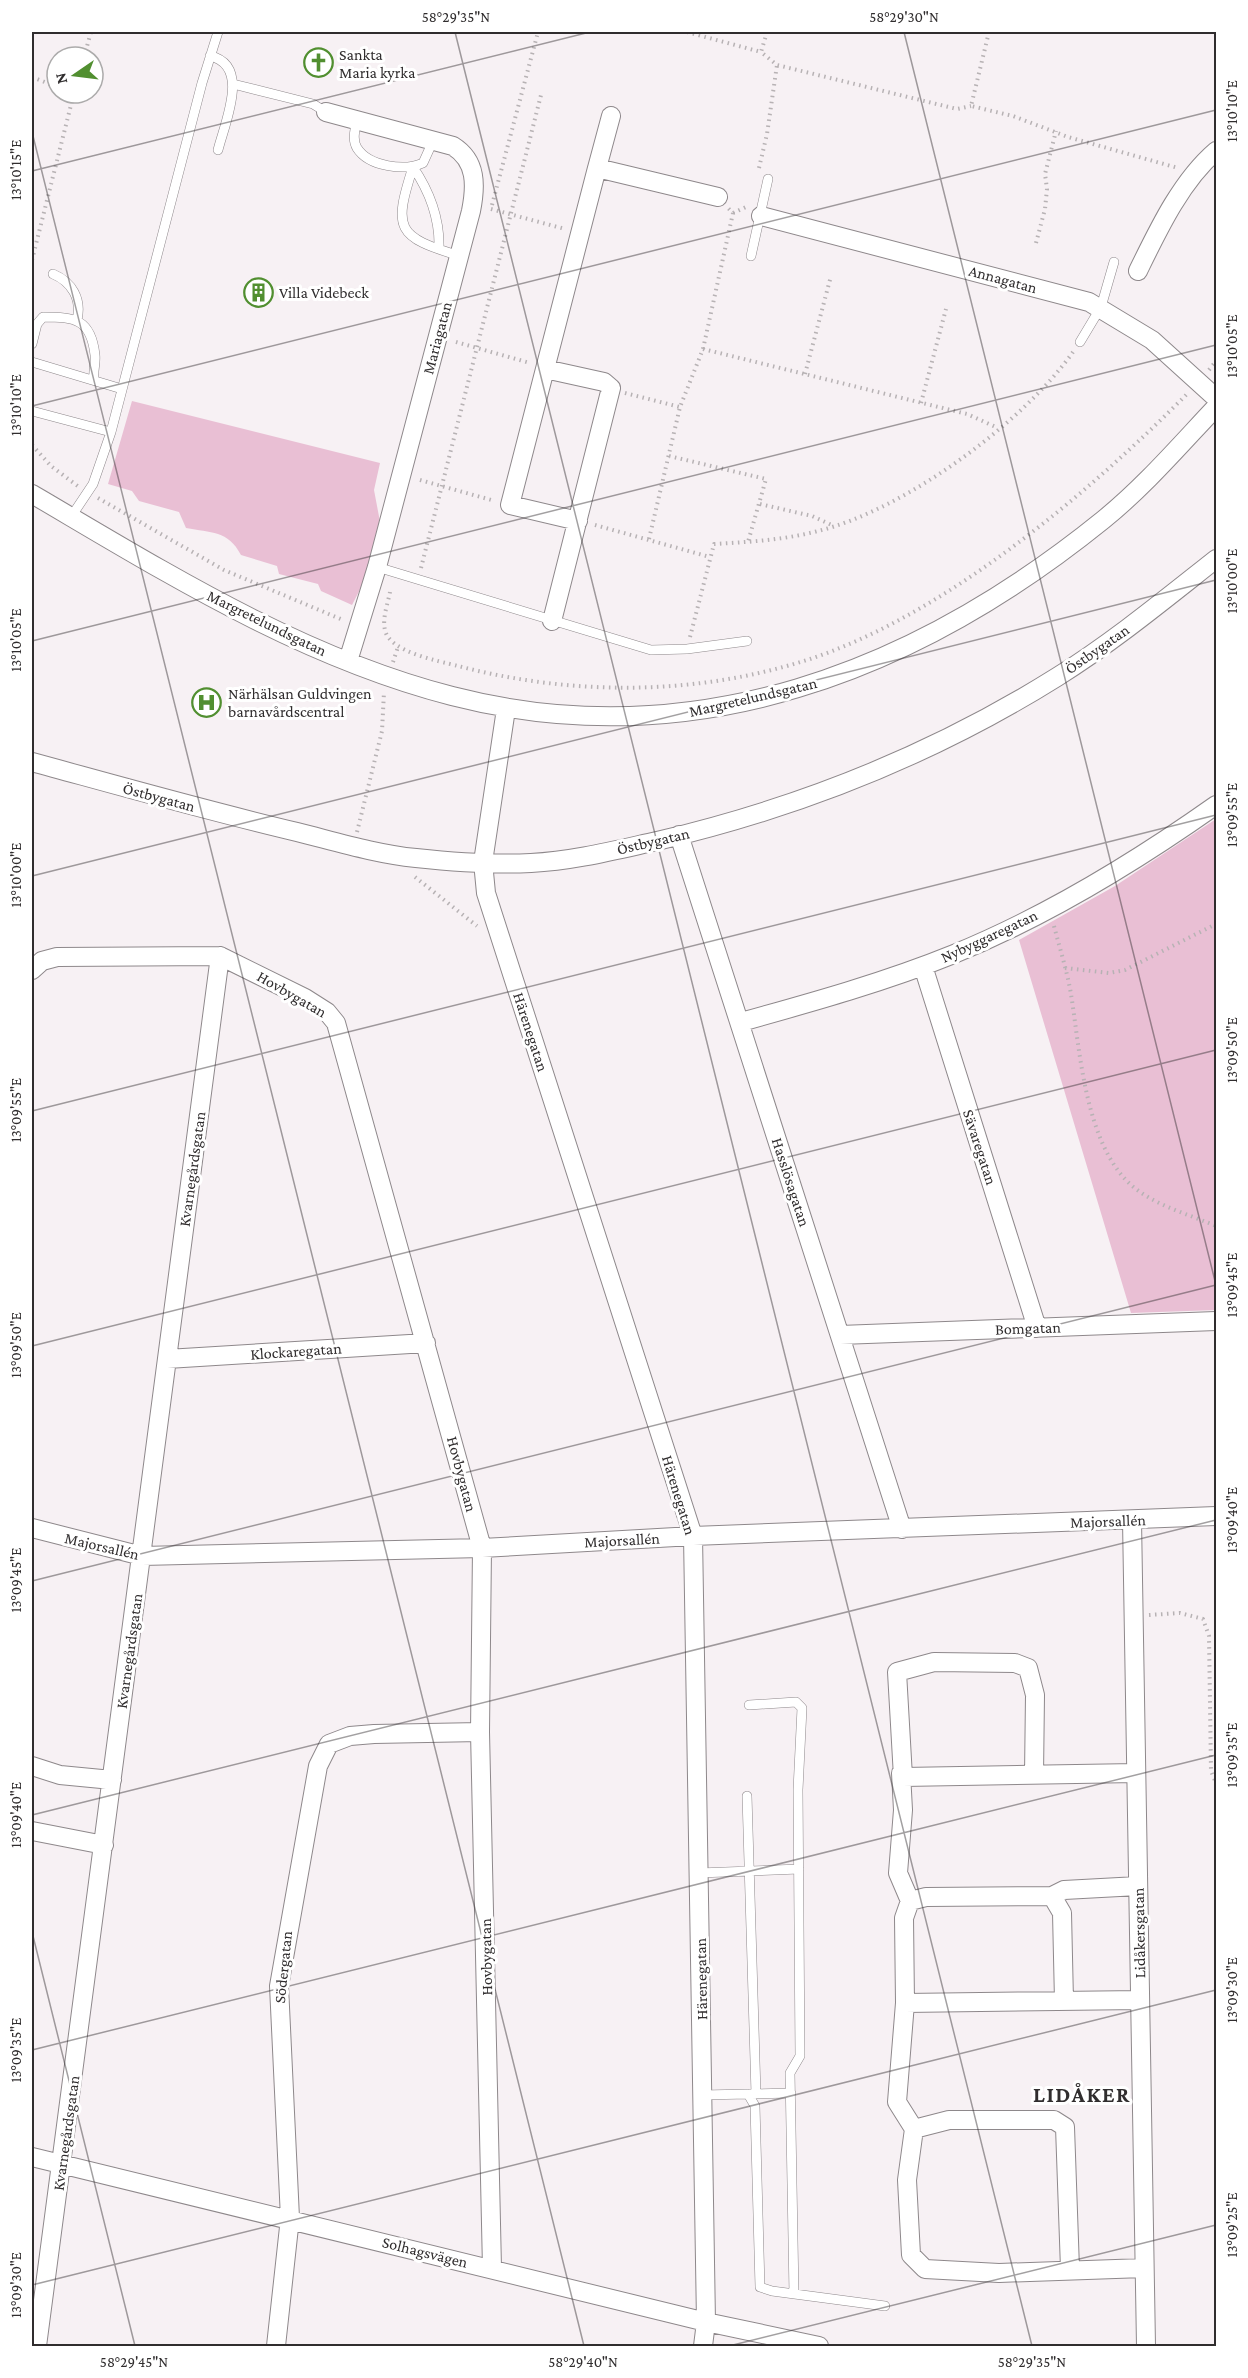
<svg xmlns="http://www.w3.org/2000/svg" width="1248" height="2378" viewBox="0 0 1248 2378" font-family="'Crimson Pro',serif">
<rect width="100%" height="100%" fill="#f7f1f4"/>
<!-- green -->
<path fill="#e9bfd4" d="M132,401L380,463L374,490L381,527L372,566L352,605L321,591L318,584L279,574L277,566L241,555C228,530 211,533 186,528L179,512L139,501L132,491L108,484Z
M1216,819V1310L1131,1313L1019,940L1115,886Z"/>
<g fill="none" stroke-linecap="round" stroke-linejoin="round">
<defs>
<path id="service" d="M210,56C251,65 225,122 218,150
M233,84L313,104L326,112
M357,120C355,129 352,140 357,148C369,167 405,171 423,163L433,141
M413,167C393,229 396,237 460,256
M413,167C430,192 440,219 439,249
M751,256L768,179
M53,274C72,282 82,299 77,320
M1080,342L1101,307L1114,262
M32,344L37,324L43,317C75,317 91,319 95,355C96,363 93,370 94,378
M32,362L122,389
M32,411L111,432
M71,517L93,484L111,432L202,83L218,32
M377,567L651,650L687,649L747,641
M749,1705L796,1702L802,1708L798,1790L800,2056L790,2073L794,2294
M747,1796L756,2094
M699,1873L799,1869
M751,2094L791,2093
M703,2095L748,2094L755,2106L760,2287L772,2291L885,2306"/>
<path id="minor" d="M326,112L453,146C477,161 476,186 471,211L377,567L348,661
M597,168L611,116
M761,216L1089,302L1152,340L1216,398
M1138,271C1158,230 1181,181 1216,151
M545,369L597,168L718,197
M32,494C165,572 300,657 452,696C693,758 915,672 1103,520C1144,487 1180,445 1216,407
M552,621L611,388L604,382L545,369L510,505L578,521
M506,709L483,862L486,893L693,1536L706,2322L703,2346
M32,762C120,786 208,811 297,832C337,842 376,854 416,858C453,862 494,865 531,863C573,861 616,850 657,841C798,808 934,754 1057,677C1113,642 1164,600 1216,559
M679,835L902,1529
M923,966L1037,1328
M32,970L42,961L57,957L220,956L305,998L327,1012L336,1023L482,1548L480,1732L492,2268
M741,1022C813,1002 885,982 954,954C1047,916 1134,863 1216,805
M840,1335L1216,1321
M167,1359L426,1343
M1132,1520L1146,2346
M32,1528L142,1556L482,1548L693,1536L1216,1516
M32,1766L60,1775L112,1780
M901,1773L903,1810L898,1873L910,1901
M1034,1775L1035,1695L1028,1668L1015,1663L934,1662L897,1672L903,1777L1136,1773
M32,1831L104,1845
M1052,1896L1064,1890L1138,1886
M1064,2001L1062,1913L1052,1896L926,1897L910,1901L904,1918L905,2003L1140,2000
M905,2003L897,2102L914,2129
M32,2157L706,2322L819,2346
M1070,2269L1065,2127L1054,2120H949L914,2129L907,2180L911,2255L925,2269L999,2273L1144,2268
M37,2346L220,956
M276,2346L290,2218L279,1986L318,1766L329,1744L350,1736L374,1734L480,1732"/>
</defs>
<!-- service casing -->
<use href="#service" stroke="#8e888b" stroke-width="10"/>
<!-- minor casing -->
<use href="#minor" stroke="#8e888b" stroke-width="20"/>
<!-- path -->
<path stroke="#b7b2b4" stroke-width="4" stroke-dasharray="1.5 4.5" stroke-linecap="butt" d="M687,32L761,52
M767,32L761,52L777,65L957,109L971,106
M989,32L971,106L1013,116L1068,137L1178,168
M84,57L91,32
M32,77L57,87
M759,168L767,134L777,65
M492,205L538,32
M491,209L565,229
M733,213L746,207
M1036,243L1045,209L1047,189L1045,174L1056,131
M32,260L74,93
M456,342L530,363
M703,349L967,414L998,428
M1209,370L1216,361
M805,374L831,276
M625,393L680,407
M921,403L946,309
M32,445L51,466L79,487
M669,456L766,479L748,542
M420,480L495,501
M98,498L224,570L343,620
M760,504L812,516L834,526
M595,525L710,557
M649,539L680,407L703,349L733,213L728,208
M421,568L541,95
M390,592C388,603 382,618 385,630C389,652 439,661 458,666C573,696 696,696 810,659C946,614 1088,494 1188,393
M690,637L714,544C748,542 784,540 818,531C904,510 1022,424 1073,352
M393,662L398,647
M357,832L382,731L384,692
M415,877L477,926
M1054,926C1060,949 1067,971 1071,994C1080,1051 1085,1142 1130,1184C1153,1205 1188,1214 1216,1226
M1065,968L1109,973L1125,970L1216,924
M1149,1615L1180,1613L1203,1619L1209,1636L1211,1771L1216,1783"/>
<!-- service -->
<use href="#service" stroke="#fff" stroke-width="9"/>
<!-- minor -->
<use href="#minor" stroke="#fff" stroke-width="18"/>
</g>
<!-- ticks -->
<path fill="none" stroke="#302d2e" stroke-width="1.5" stroke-opacity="0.45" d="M455,32L1032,2346M904,32L1216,1285M32,132L584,2346M32,171L590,32M32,406L1216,110M32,641L1216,345M32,876L1216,580M32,1111L1216,815M32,1346L1216,1050M32,1581L1216,1285M32,1815L1216,1520M32,1932L135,2346M32,2050L1216,1755M32,2285L1216,1990M729,2346L1216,2225"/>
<!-- icons -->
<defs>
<symbol id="church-ring" viewBox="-11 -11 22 22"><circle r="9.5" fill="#fff" stroke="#518f30" stroke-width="1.5"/><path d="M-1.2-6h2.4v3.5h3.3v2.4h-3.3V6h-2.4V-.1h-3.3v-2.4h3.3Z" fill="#518f30"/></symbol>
<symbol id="building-ring" viewBox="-11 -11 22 22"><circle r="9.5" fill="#fff" stroke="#518f30" stroke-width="1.5"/><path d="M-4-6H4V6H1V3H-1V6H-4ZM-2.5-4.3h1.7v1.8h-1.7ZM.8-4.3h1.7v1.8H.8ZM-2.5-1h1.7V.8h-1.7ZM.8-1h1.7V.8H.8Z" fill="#518f30"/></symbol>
<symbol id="hospital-ring" viewBox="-11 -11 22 22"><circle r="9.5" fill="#fff" stroke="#518f30" stroke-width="1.5"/><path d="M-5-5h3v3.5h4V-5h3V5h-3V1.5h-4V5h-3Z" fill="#518f30"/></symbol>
</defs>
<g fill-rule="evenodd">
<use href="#church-ring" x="302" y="46" width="33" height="33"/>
<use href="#building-ring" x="242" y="276" width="33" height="33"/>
<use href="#hospital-ring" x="190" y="686" width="33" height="33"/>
</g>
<g text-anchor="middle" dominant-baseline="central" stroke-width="6" stroke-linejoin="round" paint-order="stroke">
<!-- poi labels -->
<g font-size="16" fill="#302d2e" stroke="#fff" text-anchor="start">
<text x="339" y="54">Sankta<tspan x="339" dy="18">Maria kyrka</tspan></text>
<text x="279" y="292">Villa Videbeck</text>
<text x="228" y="693">Närhälsan Guldvingen<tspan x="228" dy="18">barnavårdscentral</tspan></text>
</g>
<!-- street labels -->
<g font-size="16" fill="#302d2e" stroke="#fff">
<text transform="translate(1003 279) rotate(15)">Annagatan</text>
<text transform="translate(437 338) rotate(-75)">Mariagatan</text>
<text transform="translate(267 623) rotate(26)">Margretelundsgatan</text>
<text transform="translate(1097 649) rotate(-35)">Östbygatan</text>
<text transform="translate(753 697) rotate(-13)">Margretelundsgatan</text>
<text transform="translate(159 797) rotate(15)">Östbygatan</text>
<text transform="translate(653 841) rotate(-13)">Östbygatan</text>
<text transform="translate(989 936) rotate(-25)">Nybyggaregatan</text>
<text transform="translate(292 994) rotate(30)">Hovbygatan</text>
<text transform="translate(531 1032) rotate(72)">Härenegatan</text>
<text transform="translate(980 1147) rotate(72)">Sävaregatan</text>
<text transform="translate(192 1169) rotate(-82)">Kvarnegårdsgatan</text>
<text transform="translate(791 1182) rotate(72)">Hasslösagatan</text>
<text transform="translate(1028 1328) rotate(-2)">Bomgatan</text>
<text transform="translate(296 1351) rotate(-4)">Klockaregatan</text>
<text transform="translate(462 1474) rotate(75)">Hovbygatan</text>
<text transform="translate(679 1495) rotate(73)">Härenegatan</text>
<text transform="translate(1108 1521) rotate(-2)">Majorsallén</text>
<text transform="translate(622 1540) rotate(-3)">Majorsallén</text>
<text transform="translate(102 1546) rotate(13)">Majorsallén</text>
<text transform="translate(129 1651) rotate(-82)">Kvarnegårdsgatan</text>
<text transform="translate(1139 1933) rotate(-91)">Lidåkersgatan</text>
<text transform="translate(486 1957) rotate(-91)">Hovbygatan</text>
<text transform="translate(283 1967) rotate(-84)">Södergatan</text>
<text transform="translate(701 1979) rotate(-91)">Härenegatan</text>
<text transform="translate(66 2133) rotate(-82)">Kvarnegårdsgatan</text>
<text transform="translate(425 2252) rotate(14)">Solhagsvägen</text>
</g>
<!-- district labels -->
<g font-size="22" font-weight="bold" letter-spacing="1.5" fill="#302d2e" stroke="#fff">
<text x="1082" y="2094">LIDÅKER</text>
</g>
</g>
<!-- border -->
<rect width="1248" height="2378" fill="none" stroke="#ffffff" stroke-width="66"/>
<!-- north arrow -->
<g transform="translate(75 75) rotate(256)"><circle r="28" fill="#ffffff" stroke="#acabab" stroke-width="1.5"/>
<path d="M0-4.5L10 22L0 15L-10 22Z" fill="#518f30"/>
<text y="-9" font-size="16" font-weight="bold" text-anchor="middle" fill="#302d2e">N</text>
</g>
<rect x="33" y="33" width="1182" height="2312" fill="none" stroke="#302d2e" stroke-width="2"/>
<g font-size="15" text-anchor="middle" fill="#302d2e">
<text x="456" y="22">58°29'35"N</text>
<text x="904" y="22">58°29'30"N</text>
<text transform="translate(1232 111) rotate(-90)" y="5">13°10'10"E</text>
<text transform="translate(16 170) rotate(-90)" y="5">13°10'15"E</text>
<text transform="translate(1232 346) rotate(-90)" y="5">13°10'05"E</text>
<text transform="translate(16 405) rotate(-90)" y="5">13°10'10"E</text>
<text transform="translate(1232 581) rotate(-90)" y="5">13°10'00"E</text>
<text transform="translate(16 640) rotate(-90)" y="5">13°10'05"E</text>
<text transform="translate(1232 815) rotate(-90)" y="5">13°09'55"E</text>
<text transform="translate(16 875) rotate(-90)" y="5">13°10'00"E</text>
<text transform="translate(1232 1050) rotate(-90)" y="5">13°09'50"E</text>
<text transform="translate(16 1110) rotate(-90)" y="5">13°09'55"E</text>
<text transform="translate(1232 1285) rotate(-90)" y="5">13°09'45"E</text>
<text transform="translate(16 1345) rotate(-90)" y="5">13°09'50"E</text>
<text transform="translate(1232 1520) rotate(-90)" y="5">13°09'40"E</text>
<text transform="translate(16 1580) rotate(-90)" y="5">13°09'45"E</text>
<text transform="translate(1232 1755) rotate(-90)" y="5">13°09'35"E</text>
<text transform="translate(16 1815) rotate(-90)" y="5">13°09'40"E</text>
<text transform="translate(1232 1990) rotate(-90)" y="5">13°09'30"E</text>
<text transform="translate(16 2050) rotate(-90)" y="5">13°09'35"E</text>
<text transform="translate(1232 2225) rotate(-90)" y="5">13°09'25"E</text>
<text transform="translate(16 2285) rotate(-90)" y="5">13°09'30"E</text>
<text x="134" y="2367">58°29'45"N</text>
<text x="583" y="2367">58°29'40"N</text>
<text x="1032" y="2367">58°29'35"N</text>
</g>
</svg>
